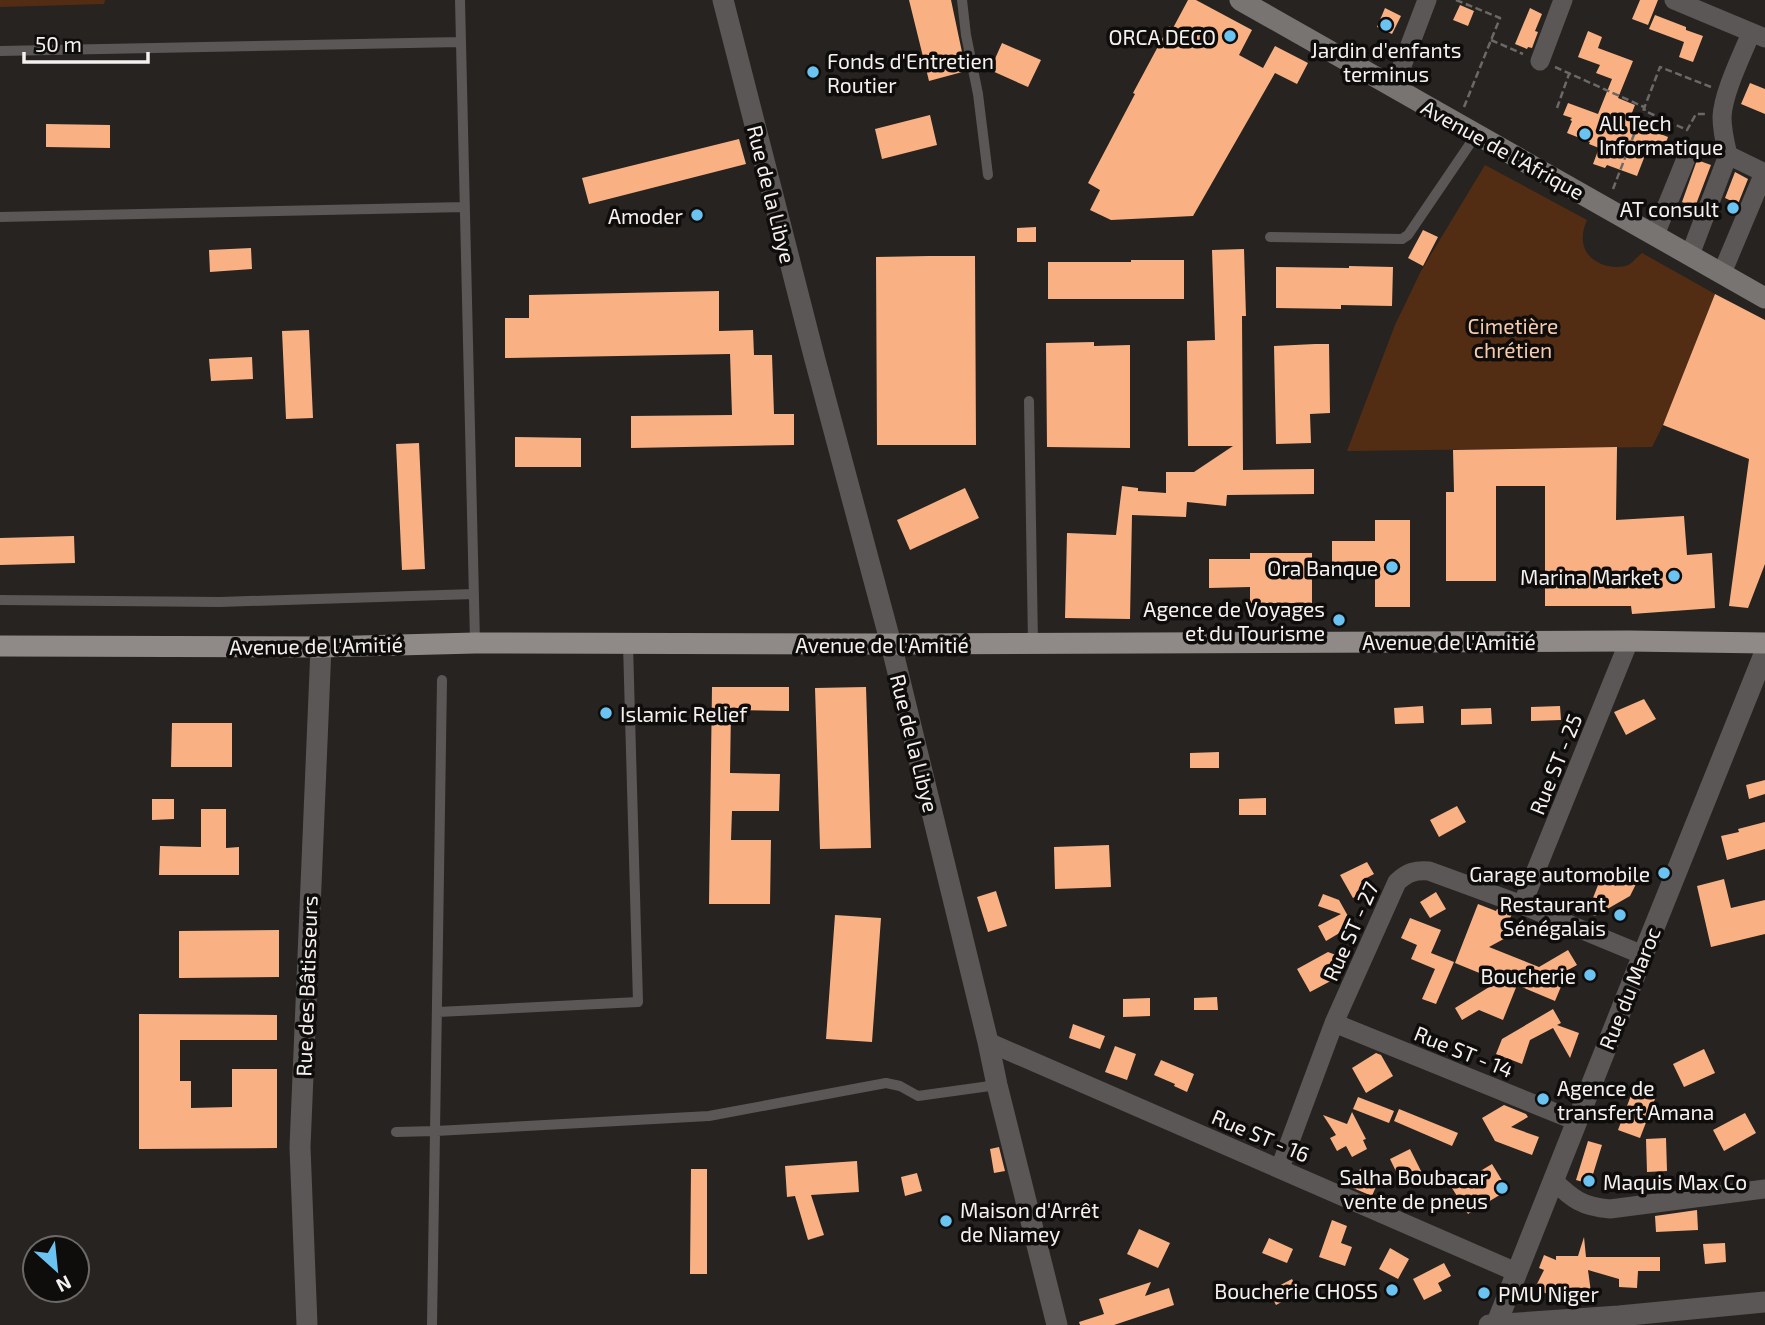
<svg xmlns="http://www.w3.org/2000/svg" width="1765" height="1325" viewBox="0 0 1765 1325" font-family="'Exo 2',sans-serif">
<rect width="100%" height="100%" fill="#272320"/>
<!-- green -->
<path fill="#532d13" d="M0,0H105L104,4L0,7Z
M1485,165L1587,220C1576,244 1587,264 1614,267C1619,267 1625,267 1630,264C1634,261 1638,256 1642,253L1715,294L1663,425L1652,447L1347,451L1395,325L1421,271Z"/>
<!-- building -->
<path fill="#f9b184" d="M909,0H951L966,71L929,81Z
M1188,0H1196L1252,30L1239,55L1263,68L1275,46L1308,63L1297,84L1275,73L1193,216L1111,220L1090,210L1100,190L1088,183L1135,94L1133,93L1169,26L1173,28Z
M1640,0H1658L1648,25L1632,19Z
M1460,5L1474,11L1468,26L1453,20Z
M1385,8L1401,16L1392,34L1377,27Z
M1530,8L1542,14L1535,31L1538,32L1532,48L1528,47L1527,49L1515,44Z
M1655,15L1686,27V30L1703,36L1693,62L1679,57L1684,42L1649,29Z
M1588,31L1602,37L1598,48L1633,61L1618,98L1635,105L1630,118L1650,126L1648,129L1668,137L1663,151L1649,145L1637,176L1607,165L1605,168L1593,164L1599,148L1589,144L1590,142L1567,133L1572,121L1570,120L1572,118L1563,115L1568,103L1598,114L1612,79L1596,73L1600,65L1578,57Z
M1002,43L1041,60L1028,87L990,70Z
M1750,83L1765,89V114L1741,104Z
M930,115L937,145L882,159L875,129Z
M46,124L110,125V148L46,147Z
M739,139L746,164L589,204L582,178Z
M1697,160L1711,165L1695,207L1682,202Z
M1735,172L1748,179L1738,204L1725,198Z
M1036,227V242H1017V228Z
M1423,230L1438,237L1423,266L1408,258Z
M251,248L252,269L210,272L209,250Z
M1244,249L1246,316H1242L1243,470L1314,469V494L1227,495L1226,506L1187,502L1186,517L1132,515L1130,619L1065,618L1067,533L1116,535L1122,486L1138,488V491L1166,493V472H1194L1233,446H1188L1187,341L1215,340L1212,250Z
M929,256H975L976,445H877L876,257Z
M1131,260H1184V299H1048V262H1131Z
M1349,266L1393,267L1392,306L1341,305V309L1276,308V267L1349,268Z
M719,291V331L753,330L754,355H772L774,414H794V445L631,448V416L732,415L730,354L505,358V318H529V295Z
M1715,294L1765,320V564L1748,608L1729,606L1749,459L1663,425Z
M309,330L313,418L286,419L282,331Z
M1094,342V346L1130,345V448L1047,447L1046,343Z
M1315,344H1329L1330,413L1310,414L1311,443L1276,444L1274,346Z
M252,357L253,379L211,381L209,359Z
M515,437L581,438V467H515Z
M419,443L425,569L402,570L396,444Z
M1617,447L1616,520L1684,516L1687,555L1712,553L1715,608L1632,614L1631,606H1545V486H1496V581H1446V492H1454L1453,450Z
M965,488L979,518L910,550L897,520Z
M1375,520H1410V607H1375V561L1332,562V541H1375Z
M74,536L75,563L0,565V538Z
M1250,553H1312V603H1250V587L1209,588V559H1250Z
M712,687H789V711L731,710L730,773L780,774L779,811H732L731,840H771L770,904H709Z
M866,687L871,848L820,849L815,688Z
M1644,699L1656,719L1626,735L1614,712Z
M1423,706L1424,723L1395,724L1394,708Z
M1560,706L1561,720L1531,721V707Z
M1491,708L1492,724L1461,725V709Z
M172,723H232V767H171Z
M1219,752V768H1190V753Z
M1765,780V794L1749,799L1746,785Z
M1266,798V815H1239V799Z
M152,799H174V819L152,820Z
M1457,806L1466,822L1439,837L1430,820Z
M201,809H226V848L239,847V875H159L160,846L201,847Z
M1765,822V849L1727,860L1721,836L1739,832L1738,829Z
M1109,845L1111,887L1055,889L1054,847Z
M1367,862L1374,874L1361,881L1366,890L1353,898L1340,875Z
M1618,878L1636,884L1630,896L1595,916L1579,909L1591,903L1600,880L1616,886Z
M1724,879L1731,908L1765,900V934L1711,947L1697,886Z
M996,891L1007,926L988,932L977,897Z
M1436,892L1446,909L1430,918L1420,902Z
M1323,894L1339,900L1353,925L1326,941L1318,926L1341,914L1318,906Z
M1478,904L1496,911L1497,909L1512,914L1506,927L1511,935L1489,947L1539,967L1568,950L1577,965L1568,970L1555,1001L1517,985L1503,1020L1479,1010L1462,1020L1455,1008L1499,981L1455,963Z
M835,915L881,918L872,1042L826,1039Z
M1410,918L1441,930L1431,953L1454,962L1436,1004L1422,999L1435,969L1411,959L1417,945L1401,938Z
M279,930V977L179,978V931Z
M1328,952L1349,960L1342,975L1310,992L1297,969Z
M1217,997L1218,1010H1194V998Z
M1150,998V1016L1123,1017V999Z
M1553,1009L1561,1023L1557,1025L1579,1033L1570,1058L1553,1028L1530,1040L1522,1064L1496,1054L1502,1039Z
M139,1014L277,1015V1040H180V1081H191V1108L232,1107V1069H277V1148L139,1149Z
M1073,1024L1105,1036L1100,1049L1069,1038Z
M1115,1046L1136,1054L1127,1080L1105,1072Z
M1704,1049L1715,1073L1684,1087L1673,1064Z
M1376,1053L1381,1055L1393,1076L1366,1093L1352,1068Z
M1161,1060L1194,1074L1187,1092L1174,1086L1175,1084L1154,1075Z
M1633,1090L1655,1099L1640,1138L1618,1130Z
M1358,1097L1394,1111L1389,1123L1353,1109Z
M1504,1105L1526,1114L1528,1117L1511,1127L1539,1137L1532,1155L1495,1141L1482,1118Z
M1399,1109L1458,1133L1452,1146L1394,1121Z
M1352,1112L1366,1139L1363,1140L1367,1149L1352,1157L1346,1146L1337,1151L1330,1138L1336,1135L1323,1115L1347,1124Z
M1745,1113L1756,1133L1724,1151L1713,1130Z
M1666,1138L1667,1171L1647,1172L1646,1139Z
M1588,1141L1602,1145L1590,1184L1576,1180Z
M999,1147L1005,1171L994,1173L990,1149Z
M1410,1149L1423,1175L1403,1186L1390,1159Z
M857,1161L859,1192L811,1195L824,1235L808,1240L795,1196L787,1197L785,1166Z
M1492,1164L1508,1190L1468,1214L1452,1188Z
M691,1169H707V1274H690Z
M1360,1169L1380,1177L1372,1196L1353,1188Z
M917,1173L922,1191L905,1196L901,1177Z
M1697,1210L1698,1230L1656,1232L1655,1216Z
M1332,1220L1347,1226L1341,1243L1352,1247L1345,1266L1319,1257Z
M1139,1229L1170,1243L1158,1268L1127,1254Z
M1584,1237L1586,1257H1660V1271H1638L1637,1288L1619,1287V1279L1588,1270L1592,1300L1579,1301L1577,1290L1558,1293L1555,1298L1535,1288L1544,1270L1539,1268L1544,1255L1556,1260V1256H1578Z
M1269,1238L1293,1249L1287,1263L1262,1253Z
M1725,1243L1726,1262L1705,1264L1703,1244Z
M1390,1248L1409,1259L1398,1279L1379,1269Z
M1444,1263L1451,1276L1438,1283L1442,1291L1424,1300L1413,1279Z
M1292,1279L1299,1293L1276,1305L1269,1291Z
M1151,1282L1145,1296L1169,1288L1174,1305L1114,1325H1080L1079,1322L1104,1314L1099,1299Z"/>
<g fill="none" stroke-linecap="round" stroke-linejoin="round">
<!-- path -->
<path stroke="#6b6865" stroke-width="2.5" stroke-dasharray="7 3.5" stroke-linecap="butt" d="M1456,0L1500,18L1464,107
M1491,40L1523,54
M1555,67L1644,107L1645,111L1687,130L1696,114H1705
M1557,108L1569,74
M1613,189L1660,67L1711,87"/>
<!-- service -->
<path stroke="#5a5756" stroke-width="10" d="M460,0L475,642
M962,0L966,35L978,94L988,175
M0,51L461,42
M0,217L465,207
M1270,237L1402,239L1408,235L1476,135
M1029,401L1033,643
M0,600L220,602L474,594
M438,1012L638,1002L628,644
M396,1132L436,1131L709,1116L886,1083L900,1086L918,1096L997,1085
M432,1325L442,680"/>
<!-- minor -->
<path stroke="#5a5756" stroke-width="19" d="M1674,0L1765,38
M1540,61L1563,0
M1394,87L1427,0
M1728,155C1725,143 1722,129 1722,117C1723,93 1742,55 1751,33
M1728,155L1765,173
M1655,235L1685,161
M1690,255L1728,155
M1722,273L1764,173
M1522,905L1629,641
M1334,1023L1576,1121
M988,1042L1516,1272
M1280,1168L1334,1023L1397,882C1408,872 1415,870 1429,871L1522,905L1643,955
M1553,1180C1572,1199 1583,1207 1610,1209L1765,1189"/>
<!-- tertiary -->
<path stroke="#5a5756" stroke-width="21" d="M723,0L814,356L891,644L988,1042L997,1085L1057,1325
M307,1325L300,1147L321,647
M1489,1325L1619,1316L1765,1302
M1496,1325L1643,955L1765,652"/>
<!-- secondary -->
<path stroke="#787472" stroke-width="21" d="M1240,0L1765,298"/>
<!-- primary -->
<path stroke="#8f8a87" stroke-width="21" d="M0,646L321,647L475,643L891,644L1629,641L1765,643"/>
</g>
<!-- markers -->
<g fill="#6ac3f1" stroke="#0f0d0b" stroke-width="2.5">
<circle cx="1386" cy="25" r="7"/>
<circle cx="1230" cy="36" r="7"/>
<circle cx="813" cy="72" r="7"/>
<circle cx="1585" cy="134" r="7"/>
<circle cx="1733" cy="208" r="7"/>
<circle cx="697" cy="215" r="7"/>
<circle cx="1392" cy="567" r="7"/>
<circle cx="1674" cy="576" r="7"/>
<circle cx="1339" cy="620" r="7"/>
<circle cx="606" cy="713" r="7"/>
<circle cx="1664" cy="873" r="7"/>
<circle cx="1620" cy="915" r="7"/>
<circle cx="1590" cy="975" r="7"/>
<circle cx="1543" cy="1099" r="7"/>
<circle cx="1589" cy="1181" r="7"/>
<circle cx="1502" cy="1188" r="7"/>
<circle cx="946" cy="1221" r="7"/>
<circle cx="1392" cy="1290" r="7"/>
<circle cx="1484" cy="1293" r="7"/>
</g>
<g text-anchor="middle" dominant-baseline="central" stroke-width="7" stroke-linejoin="round" paint-order="stroke">
<!-- poi labels -->
<g font-size="21" fill="#f4f1ef" stroke="#0f0d0b" text-anchor="end">
<text x="1216" y="36">ORCA DECO</text>
<text x="1386" y="49" text-anchor="middle">Jardin d'enfants<tspan x="1386" dy="24">terminus</tspan></text>
<text x="827" y="60" text-anchor="start">Fonds d'Entretien<tspan x="827" dy="24">Routier</tspan></text>
<text x="1599" y="122" text-anchor="start">All Tech<tspan x="1599" dy="24">Informatique</tspan></text>
<text x="1719" y="208">AT consult</text>
<text x="683" y="215">Amoder</text>
<text x="1378" y="567">Ora Banque</text>
<text x="1660" y="576">Marina Market</text>
<text x="1325" y="608">Agence de Voyages<tspan x="1325" dy="24">et du Tourisme</tspan></text>
<text x="620" y="713" text-anchor="start">Islamic Relief</text>
<text x="1650" y="873">Garage automobile</text>
<text x="1606" y="903">Restaurant<tspan x="1606" dy="24">Sénégalais</tspan></text>
<text x="1576" y="975">Boucherie</text>
<text x="1557" y="1087" text-anchor="start">Agence de<tspan x="1557" dy="24">transfert Amana</tspan></text>
<text x="1488" y="1176">Salha Boubacar<tspan x="1488" dy="24">vente de pneus</tspan></text>
<text x="1603" y="1181" text-anchor="start">Maquis Max Co</text>
<text x="960" y="1209" text-anchor="start">Maison d'Arrêt<tspan x="960" dy="24">de Niamey</tspan></text>
<text x="1378" y="1290">Boucherie CHOSS</text>
<text x="1498" y="1293" text-anchor="start">PMU Niger</text>
</g>
<!-- street labels -->
<g font-size="21" fill="#f4f1ef" stroke="#0f0d0b">
<text transform="translate(1503 149) rotate(29)">Avenue de l'Afrique</text>
<text transform="translate(772 194) rotate(76)">Rue de la Libye</text>
<text x="1449" y="641">Avenue de l'Amitié</text>
<text x="882" y="644">Avenue de l'Amitié</text>
<text transform="translate(316 645) rotate(-1)">Avenue de l'Amitié</text>
<text transform="translate(915 743) rotate(76)">Rue de la Libye</text>
<text transform="translate(1555 764) rotate(-68)">Rue ST - 25</text>
<text transform="translate(1350 931) rotate(-66)">Rue ST - 27</text>
<text transform="translate(306 986) rotate(-88)">Rue des Bâtisseurs</text>
<text transform="translate(1629 988) rotate(-68)">Rue du Maroc</text>
<text transform="translate(1464 1051) rotate(22)">Rue ST - 14</text>
<text transform="translate(1261 1135) rotate(23)">Rue ST - 16</text>
</g>
<!-- park labels -->
<g font-size="21" fill="#f7caae" stroke="#0f0d0b">
<text x="1513" y="325">Cimetière<tspan x="1513" dy="24">chrétien</tspan></text>
</g>
</g>
<!-- north arrow -->
<g transform="translate(56 1269) rotate(153)"><circle r="33" fill="#0f0d0b" stroke="#6b6866" stroke-width="2"/>
<path d="M0-5L12 26L0 18L-12 26Z" fill="#6ac3f1"/>
<text y="-10" font-size="19" font-weight="bold" text-anchor="middle" fill="#f4f1ef">N</text>
</g>
<!-- scale -->
<path d="M24 52v10h124v-10" fill="none" stroke="#f4f1ef" stroke-width="3.5"/>
<text x="35" y="52" font-size="21" fill="#f4f1ef" stroke="#0f0d0b" stroke-width="5" paint-order="stroke">50 m</text>
</svg>
